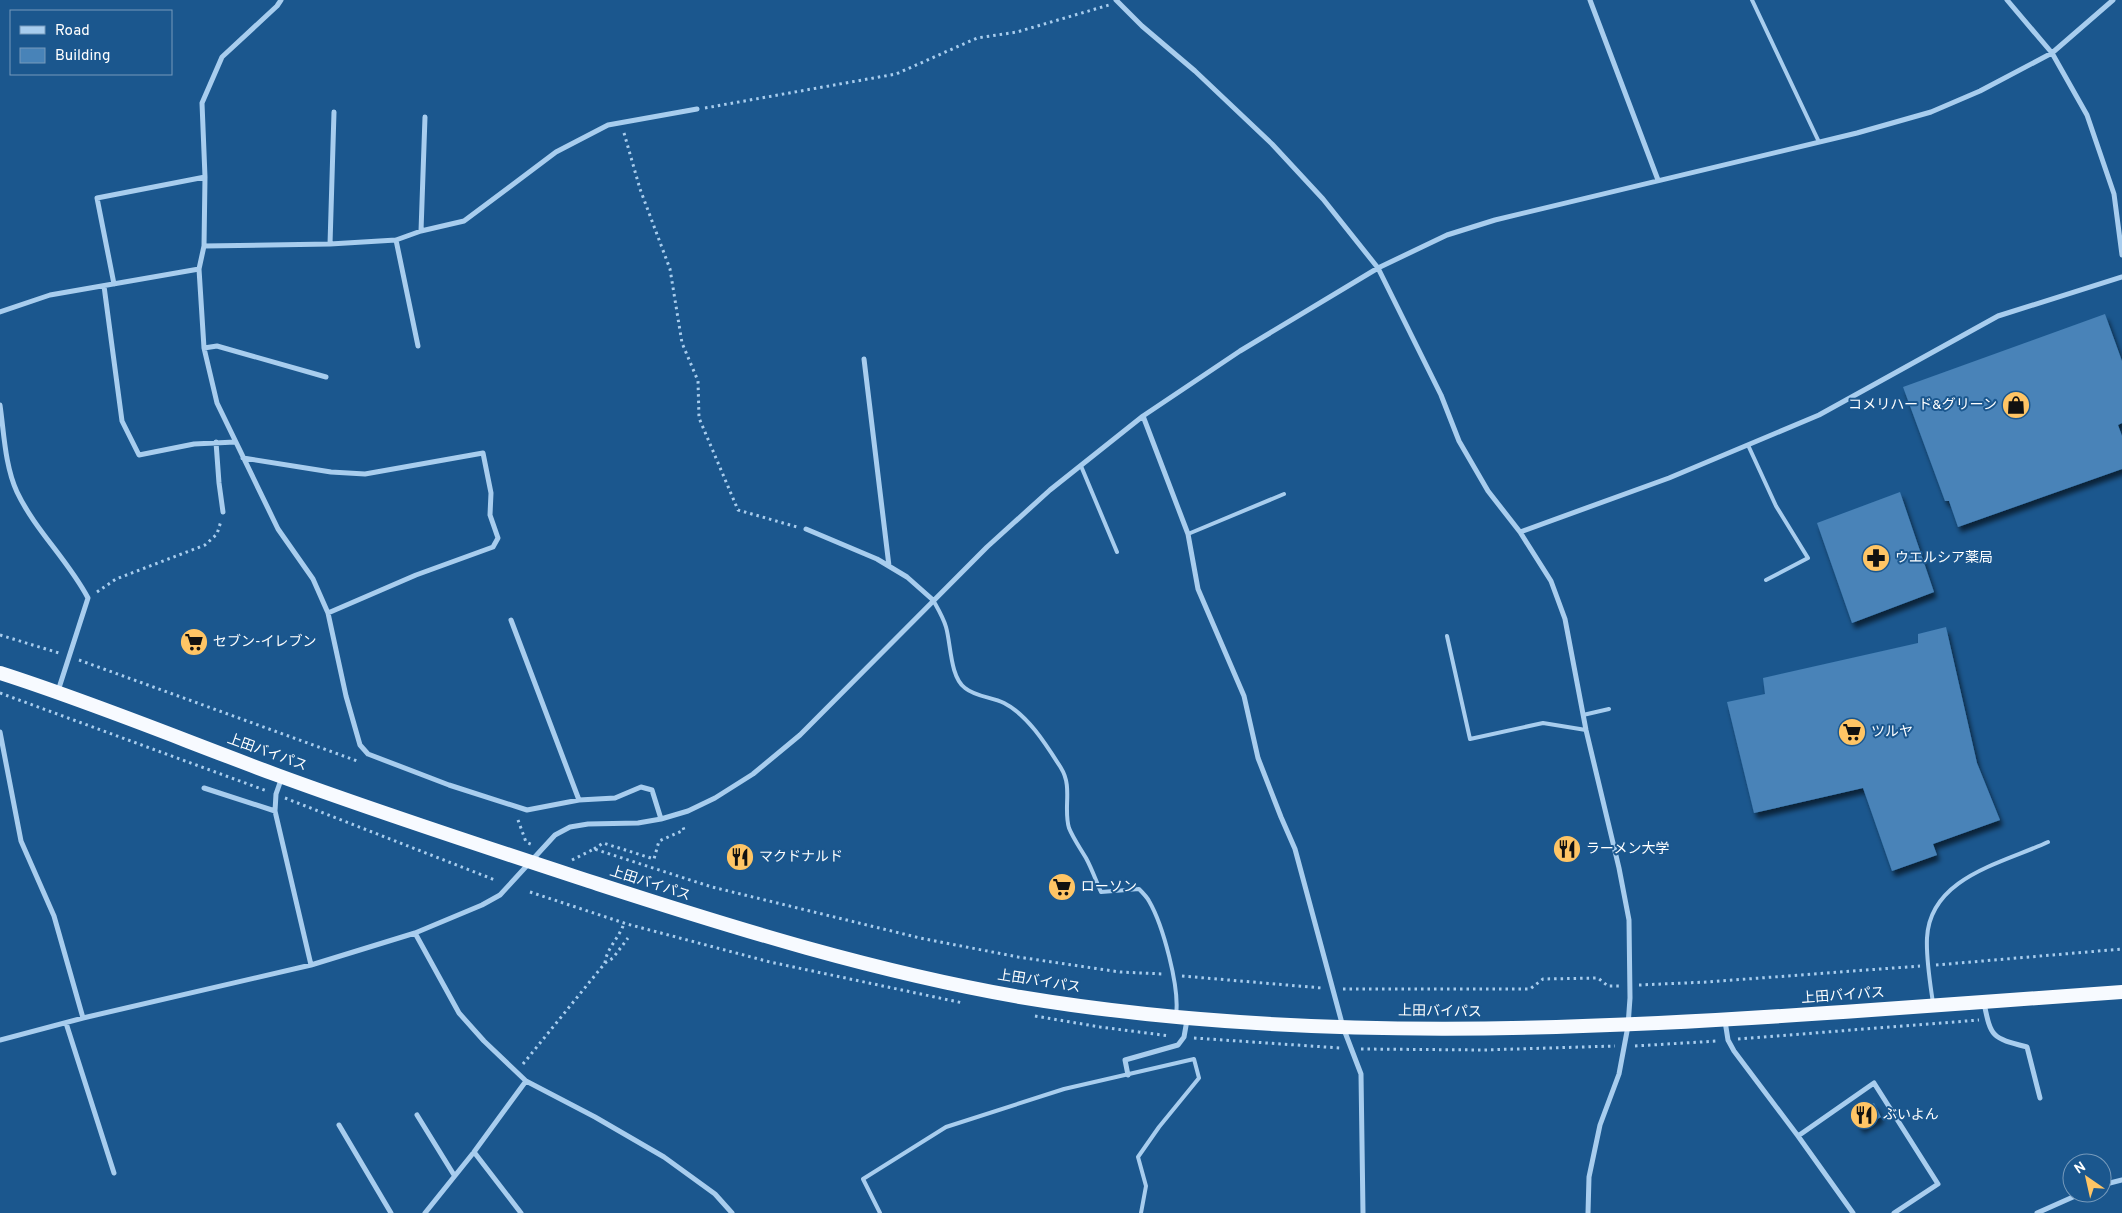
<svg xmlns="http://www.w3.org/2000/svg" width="2122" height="1213" viewBox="0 0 2122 1213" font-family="Overpass,'Noto Sans JP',sans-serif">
<defs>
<filter id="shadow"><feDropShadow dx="3" dy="5.5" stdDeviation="2.5" flood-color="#0009"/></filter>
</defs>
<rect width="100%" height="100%" fill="#1b578e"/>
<!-- building -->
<path fill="#4883b8" filter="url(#shadow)" d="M2105,314L2122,361V423L2118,425L2122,436V469L1958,527L1949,501H1945L1903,387Z
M1900,492L1934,592L1852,623L1817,523Z
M1946,627L1977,763L2000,820L1933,844L1937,855L1892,871L1863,788L1754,813L1727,702L1765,694L1763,678L1918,643V634Z
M1874,1103L1881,1117L1861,1128L1853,1116Z"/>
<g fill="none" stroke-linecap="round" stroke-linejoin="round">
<!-- path -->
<path stroke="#a8cdee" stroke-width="3" stroke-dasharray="2.5 4" stroke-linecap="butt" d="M705,108L896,74L977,38L1017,32L1109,5
M624,133L640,189L670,269L682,343L698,381L699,418L738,510L797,527
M97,592L116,579L205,545L217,534L221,521
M0,635L59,653
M79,660L360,762
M0,693L267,791
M285,798L495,880
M518,820L526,842L533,845
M594,849L603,843L654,859L659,841L684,830L682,824
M572,860L594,849L712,887L920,938L1018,957L1120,972L1163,974
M530,892L627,924L770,962L963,1003
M605,963C606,949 620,937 624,923
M1936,965L2122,949
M1182,976L1322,988
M1639,985L1707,982L1920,966
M1343,989H1530L1543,979L1598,978L1608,986H1621
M1035,1016L1100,1027L1170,1036
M1194,1038L1340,1048
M1738,1039L1979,1020
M1635,1046L1717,1041
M1361,1049L1483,1050L1615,1046
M523,1064L605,963L613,958L628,938"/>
<!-- service -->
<path stroke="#a8cdee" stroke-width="4" d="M1752,0L1819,142
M1748,445L1776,506L1808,558L1766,580
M1081,466L1117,552
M1188,534L1284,494
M933,600C938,609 943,617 946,627C951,644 950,677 965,688C976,697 992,697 1004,703C1028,715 1047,746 1061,768C1073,787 1063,808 1069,828C1073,838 1080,848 1086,858C1092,869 1096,881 1101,892L1139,889C1143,893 1147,897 1149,901C1163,925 1180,988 1176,1015
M1447,636L1470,739L1543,723L1586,730
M1583,715L1609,709
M1933,1003C1930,982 1926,959 1927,938C1930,877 2003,863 2048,842
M880,1213L863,1179L946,1127L1064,1089L1194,1059L1199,1078L1159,1127L1138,1157L1146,1186L1141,1213"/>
<!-- minor -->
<path stroke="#a8cdee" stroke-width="5" d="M281,0L277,6L222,57L202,103L205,177L204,246L199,269L204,348L217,403L278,529L313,579L328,613L346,696L360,745L368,754L449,785L527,810L579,800L615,798L641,787L652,790L661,819
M1116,0L1142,26L1195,71L1272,144L1323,199L1378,268L1441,395L1459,441L1488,491L1520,532L1551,581L1565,619L1586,730L1619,868L1629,920L1630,998L1628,1026L1619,1074L1600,1125L1589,1177L1588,1213
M1590,0L1658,180
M2007,0L2052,53L2087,115L2114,194L2122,255
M421,231L425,117
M396,240L418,346
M330,244L334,112
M204,246L330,244L396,240L421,231L464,221L556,152L608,125L697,109
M114,284L97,198L205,177
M104,286L122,421L139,455L194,444L235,442
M0,312L50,295L199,269
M204,348L217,346L326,377
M864,359L889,566
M0,405C4,433 5,466 17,492C35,530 68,560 88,598L58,691
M1143,416L1188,534L1198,589L1244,696L1258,758L1281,817L1295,849L1343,1027L1361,1074L1363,1213
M216,442L219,483L223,512
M243,458L331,472L365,474L483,453L491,493L490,515L498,538L493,547L416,575L328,613
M806,529L877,559L907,577L933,600
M1520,532L1669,478L1819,415L1998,316L2122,277
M511,620L579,800
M0,732L21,841L54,916L83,1018
M204,788L275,811L311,965
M275,811L276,794L282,777
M415,933L459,1013L484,1041L526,1081L595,1117L664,1157L715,1194L732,1213
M1984,1003C1991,1038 1992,1038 2027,1047L2040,1098
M1725,1021L1728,1040L1734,1051L1798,1136L1853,1213
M66,1023L114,1173
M0,1040L83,1018L311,965L415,933L482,905L500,895L555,835L570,827L588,824L638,823L661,819L688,811L715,798L753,774L800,735L987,547L1050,490L1143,416L1240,351L1378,268L1447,235L1495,220L1857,133L1931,112L1980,91L2052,53L2113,0
M1128,1075L1125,1060L1178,1045L1184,1037L1187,1020
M417,1115L454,1175
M339,1125L391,1213
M1798,1136L1874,1083L1938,1184L1894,1213
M474,1152L521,1213
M2102,1185L2122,1180
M425,1213L474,1152L526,1081
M2037,1213L2082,1193"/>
<!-- trunk -->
<path stroke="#f7faff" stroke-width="14" d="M0,673C94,703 185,741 277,775C383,814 491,849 598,884C737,929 876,972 1020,997C1302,1044 1588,1030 1871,1010C1955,1004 2038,998 2122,992"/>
</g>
<!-- icons -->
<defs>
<symbol id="shop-disc" viewBox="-11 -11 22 22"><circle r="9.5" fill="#ffc565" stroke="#1b578e"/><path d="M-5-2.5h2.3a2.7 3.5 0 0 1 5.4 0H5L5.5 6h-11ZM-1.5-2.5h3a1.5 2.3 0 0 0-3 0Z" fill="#111"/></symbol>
<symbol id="pharmacy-disc" viewBox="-11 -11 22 22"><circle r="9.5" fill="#ffc565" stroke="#1b578e"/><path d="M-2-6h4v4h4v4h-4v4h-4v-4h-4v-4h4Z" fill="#111"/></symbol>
<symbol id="supermarket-disc" viewBox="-11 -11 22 22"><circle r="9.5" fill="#ffc565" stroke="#1b578e"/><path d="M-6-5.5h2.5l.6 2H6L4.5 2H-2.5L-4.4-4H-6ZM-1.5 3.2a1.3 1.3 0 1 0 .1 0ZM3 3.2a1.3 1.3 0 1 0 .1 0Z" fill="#111"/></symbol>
<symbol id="restaurant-disc" viewBox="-11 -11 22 22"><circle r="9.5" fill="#ffc565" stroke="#1b578e"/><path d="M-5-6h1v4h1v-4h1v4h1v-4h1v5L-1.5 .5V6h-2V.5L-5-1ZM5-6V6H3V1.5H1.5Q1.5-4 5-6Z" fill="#111"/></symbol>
</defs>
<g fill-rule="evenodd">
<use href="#shop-disc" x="2000" y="389" width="32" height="32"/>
<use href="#pharmacy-disc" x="1860" y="542" width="32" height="32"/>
<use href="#supermarket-disc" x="178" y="626" width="32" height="32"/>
<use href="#supermarket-disc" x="1836" y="716" width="32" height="32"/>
<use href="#restaurant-disc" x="1551" y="833" width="32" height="32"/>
<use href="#restaurant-disc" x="724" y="841" width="32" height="32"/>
<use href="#supermarket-disc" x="1046" y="871" width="32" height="32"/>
<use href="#restaurant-disc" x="1848" y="1099" width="32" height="32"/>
</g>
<g text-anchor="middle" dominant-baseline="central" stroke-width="4" stroke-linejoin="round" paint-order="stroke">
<!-- poi labels -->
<g font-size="14" fill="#fff" stroke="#1b578e" text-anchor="start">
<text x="1997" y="405" text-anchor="end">コメリハード&amp;グリーン</text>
<text x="1895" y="558">ウエルシア薬局</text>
<text x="213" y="642">セブン-イレブン</text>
<text x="1871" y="732">ツルヤ</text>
<text x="1586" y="849">ラーメン大学</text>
<text x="759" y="857">マクドナルド</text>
<text x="1081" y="887">ローソン</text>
<text x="1883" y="1115">ぶいよん</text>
</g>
<!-- street labels -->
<g font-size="14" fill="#fff" stroke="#1b578e">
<text transform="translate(267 753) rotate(20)">上田バイパス</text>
<text transform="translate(650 884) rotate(18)">上田バイパス</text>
<text transform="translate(1039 982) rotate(9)">上田バイパス</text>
<text transform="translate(1843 996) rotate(-4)">上田バイパス</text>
<text transform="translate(1440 1012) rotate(1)">上田バイパス</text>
</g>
</g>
<!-- legend -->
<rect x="10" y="10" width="162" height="65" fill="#1b578e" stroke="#769abb"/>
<rect x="20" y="26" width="25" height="8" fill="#a8cdee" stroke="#769abb"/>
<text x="55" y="35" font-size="15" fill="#ffffff">Road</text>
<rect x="20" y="48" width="25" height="15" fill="#4883b8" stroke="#769abb"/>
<text x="55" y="60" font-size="15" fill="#ffffff">Building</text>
<!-- north arrow -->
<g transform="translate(2087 1178) rotate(326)"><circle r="24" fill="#1b578e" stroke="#769abb"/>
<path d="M0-4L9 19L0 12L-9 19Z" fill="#ffc565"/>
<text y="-8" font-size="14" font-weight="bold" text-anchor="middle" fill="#ffffff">N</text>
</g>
</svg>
